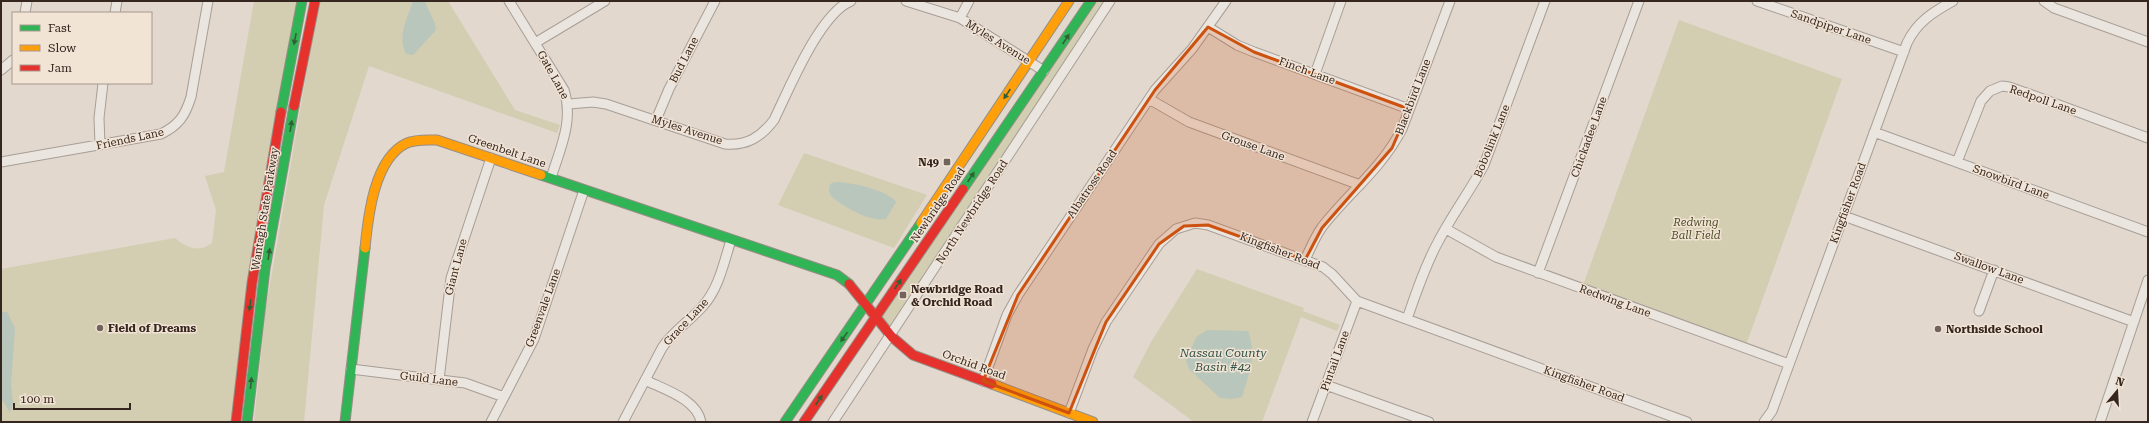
<svg xmlns="http://www.w3.org/2000/svg" width="2149" height="423" viewBox="0 0 2149 423" font-family="'Roboto Serif',serif">
<rect width="100%" height="100%" fill="#e2d8ce"/>
<!-- green -->
<path fill="#d3cdb2" d="M254,1H297L232,422H1V269L175,238C187,248 199,253 212,243L216,210L205,176L224,172Z
M319,1H448L515,110L560,125L557,133L369,66L324,205L304,422H254L266,307Z
M1093,1H1107L889,333L879,317Z
M1679,20L1842,79L1745,348L1582,288Z
M804,153L927,195L894,248L778,205Z
M1197,269L1304,308L1303,311L1340,325L1337,331L1301,317L1262,422H1194L1133,377L1151,342Z"/>
<!-- water -->
<path fill="#b9c6bb" d="M413,1H425C428,11 435,19 436,30L413,55L406,54C397,36 407,19 413,1Z
M835,182C850,182 888,190 896,202L886,219C869,222 844,207 831,196L829,191L830,184Z
M1,312H7L15,328L11,384L13,403L10,413L1,398Z
M1208,330L1248,331C1257,354 1249,374 1242,397L1232,399L1220,398L1189,369L1186,360L1197,336Z"/>
<g fill="none" stroke-linecap="round" stroke-linejoin="round">
<defs>
<path id="street" d="M509,1L564,90C574,121 560,149 551,178
M906,1L960,18L1044,71
M1757,1L1904,52
M2044,1L2054,8L2148,42
M25,13L27,1
M115,13L117,1
M960,18L969,1
M1208,27L1237,45L1254,52L1409,109
M535,43L605,1
M1,70L13,60
M1315,74L1341,1
M1149,99L1189,122L1360,185
M569,104L593,102L606,104L725,144C747,146 761,137 774,120C789,89 820,13 851,1
M656,120L669,89L715,1
M1874,132L2148,232
M100,145L99,118L103,83
M1,162L161,134C179,125 185,116 191,97L208,1
M1957,162L1981,101L1990,91L2002,86L2009,87L2032,95L2148,138
M1844,216L2134,322
M1446,229L1496,257L1789,364
M1305,260C1310,249 1315,237 1322,227C1349,192 1380,171 1402,129L1450,1
M1538,273L1639,1
M1979,311L1994,270
M1407,319C1416,293 1425,266 1438,242C1452,215 1470,191 1484,165L1545,1
M351,369L465,383L504,397
M439,380L451,278L491,158
M645,380C663,389 697,399 701,422
M983,381L1007,315L1018,295L1155,90L1192,49L1226,1
M1326,385L1429,422
M1069,413L1093,349L1106,322L1159,244L1176,229L1195,223L1208,225L1323,267L1332,274L1357,301L1687,422
M491,422L534,339L584,190
M623,422L662,348C673,331 690,321 703,306C719,288 724,262 731,240
M833,422L1110,1
M1312,422L1357,301
M1764,422L1772,411L1907,43C1917,22 1933,12 1953,1
M2100,422L2148,280"/>
<path id="fast" d="M281,112L302,1
M541,175L837,275L849,284
M963,189L1091,1
M247,422L265,269L294,106
M345,422L365,248
M785,422L921,223"/>
<path id="slow" d="M921,223L1069,1
M365,248C368,217 374,158 407,143C416,139 427,140 437,140L541,175
M992,384L1093,422"/>
<path id="jam" d="M294,106L315,1
M849,284L892,337L913,355L992,384
M236,422L252,283L281,112
M804,422L963,189"/>
</defs>
<!-- street casing -->
<use href="#street" stroke="#a79e97" stroke-width="11"/>
<!-- fast casing -->
<use href="#fast" stroke="#978e86" stroke-width="11"/>
<!-- slow casing -->
<use href="#slow" stroke="#978e86" stroke-width="11"/>
<!-- jam casing -->
<use href="#jam" stroke="#978e86" stroke-width="11"/>
<!-- street -->
<use href="#street" stroke="#eae5df" stroke-width="9"/>
<!-- fast -->
<use href="#fast" stroke="#30b455" stroke-width="9"/>
<!-- slow -->
<use href="#slow" stroke="#ff9f0a" stroke-width="9"/>
<!-- jam -->
<use href="#jam" stroke="#e5322d" stroke-width="9"/>
</g>
<!-- one-way arrows -->
<defs><path id="oneway-solid" d="M-6-.8H1V-3.2L6.5 0L1 3.2V.8H-6Z"/></defs>
<g fill="#335f35">
<use href="#oneway-solid" transform="translate(295 39) rotate(101)"/>
<use href="#oneway-solid" transform="translate(1066 39) rotate(-56)"/>
<use href="#oneway-solid" transform="translate(1007 94) rotate(124)"/>
<use href="#oneway-solid" transform="translate(291 126) rotate(-80)"/>
<use href="#oneway-solid" transform="translate(971 177) rotate(-56)"/>
<use href="#oneway-solid" transform="translate(269 254) rotate(-81)"/>
<use href="#oneway-solid" transform="translate(898 284) rotate(-56)"/>
<use href="#oneway-solid" transform="translate(250 305) rotate(97)"/>
<use href="#oneway-solid" transform="translate(844 337) rotate(125)"/>
<use href="#oneway-solid" transform="translate(251 383) rotate(-84)"/>
<use href="#oneway-solid" transform="translate(819 400) rotate(-56)"/>
</g>
<!-- marked area -->
<path fill="#cd510f" fill-opacity="0.2" stroke="#cd510f" stroke-width="3" stroke-linejoin="round" d="M1208,27L1254,52L1409,109L1392,148L1322,228L1305,260L1208,225L1184,226L1159,244L1106,322L1069,413L983,381L1018,295L1155,90Z"/>
<!-- markers -->
<g fill="#72645d" stroke="#f2e4d5" stroke-width="1.5">
<rect x="943" y="158" width="8" height="8" rx="2"/>
<rect x="899" y="291" width="8" height="8" rx="2"/>
<circle cx="100" cy="328" r="4"/>
<circle cx="1938" cy="329" r="4"/>
</g>
<g text-anchor="middle" dominant-baseline="central" stroke-width="3" stroke-linejoin="round" paint-order="stroke">
<!-- street labels -->
<g font-size="11" fill="#352620" stroke="#f2e4d5">
<text transform="translate(1831 27) rotate(19)">Sandpiper Lane</text>
<text transform="translate(998 42) rotate(32)">Myles Avenue</text>
<text transform="translate(684 60) rotate(-63)">Bud Lane</text>
<text transform="translate(1307 71) rotate(20)">Finch Lane</text>
<text transform="translate(553 75) rotate(61)">Gate Lane</text>
<text transform="translate(1413 97) rotate(-69)">Blackbird Lane</text>
<text transform="translate(2043 100) rotate(19)">Redpoll Lane</text>
<text transform="translate(687 130) rotate(18)">Myles Avenue</text>
<text transform="translate(1589 137) rotate(-70)">Chickadee Lane</text>
<text transform="translate(130 139) rotate(-12)">Friends Lane</text>
<text transform="translate(1492 141) rotate(-68)">Bobolink Lane</text>
<text transform="translate(1253 146) rotate(20)">Grouse Lane</text>
<text transform="translate(507 151) rotate(19)">Greenbelt Lane</text>
<text transform="translate(2011 182) rotate(20)">Snowbird Lane</text>
<text transform="translate(1092 184) rotate(-56)">Albatross Road</text>
<text transform="translate(1848 203) rotate(-70)">Kingfisher Road</text>
<text transform="translate(938 205) rotate(-56)">Newbridge Road</text>
<text transform="translate(265 209) rotate(-81)">Wantagh State Parkway</text>
<text transform="translate(972 212) rotate(-57)">North Newbridge Road</text>
<text transform="translate(1280 251) rotate(21)">Kingfisher Road</text>
<text transform="translate(456 267) rotate(-75)">Giant Lane</text>
<text transform="translate(1989 268) rotate(20)">Swallow Lane</text>
<text transform="translate(1615 301) rotate(20)">Redwing Lane</text>
<text transform="translate(543 308) rotate(-70)">Greenvale Lane</text>
<text transform="translate(686 322) rotate(-47)">Grace Lane</text>
<text transform="translate(1335 361) rotate(-70)">Pintail Lane</text>
<text transform="translate(974 365) rotate(20)">Orchid Road</text>
<text transform="translate(429 379) rotate(7)">Guild Lane</text>
<text transform="translate(1584 384) rotate(20)">Kingfisher Road</text>
</g>
<!-- poi labels -->
<g font-size="11" font-weight="bold" fill="#352620" stroke="#f2e4d5" text-anchor="start">
<text x="939" y="162" text-anchor="end">N49</text>
<text x="911" y="289">Newbridge Road<tspan x="911" dy="13">&amp; Orchid Road</tspan></text>
<text x="108" y="328">Field of Dreams</text>
<text x="1946" y="329">Northside School</text>
</g>
<!-- park labels -->
<g font-size="11" font-style="italic" fill="#4e5028" stroke="#f2e4d5">
<text x="1696" y="222">Redwing<tspan x="1696" dy="13">Ball Field</tspan></text>
</g>
<!-- water labels -->
<g font-size="12" font-style="italic" fill="#30544a" stroke="#f2e4d5">
<text x="1223" y="353">Nassau County<tspan x="1223" dy="14">Basin #42</tspan></text>
</g>
</g>
<!-- border -->
<rect width="2149" height="423" fill="none" stroke="#352620" stroke-width="4"/>
<!-- legend -->
<rect x="12" y="12" width="140" height="72" fill="#f2e4d5" stroke="#a6988d"/>
<rect x="20" y="25" width="20" height="6" fill="#30b455" stroke="#a6988d"/>
<text x="48" y="32" font-size="12" fill="#352620">Fast</text>
<rect x="20" y="45" width="20" height="6" fill="#ff9f0a" stroke="#a6988d"/>
<text x="48" y="52" font-size="12" fill="#352620">Slow</text>
<rect x="20" y="65" width="20" height="6" fill="#e5322d" stroke="#a6988d"/>
<text x="48" y="72" font-size="12" fill="#352620">Jam</text>
<!-- north arrow -->
<g transform="translate(2117 391) rotate(18)" stroke="#f2e4d5" stroke-width="3" paint-order="stroke">
<path d="M0-3L7 15L0 10L-7 15Z" fill="#352620"/>
<text y="-6" font-size="11" font-weight="bold" text-anchor="middle" fill="#352620">N</text>
</g>
<!-- scale -->
<path d="M14 403v6h116v-6" fill="none" stroke="#352620" stroke-width="2"/>
<text x="20" y="403" font-size="12" fill="#352620" stroke="#f2e4d5" stroke-width="3" paint-order="stroke">100 m</text>
</svg>
